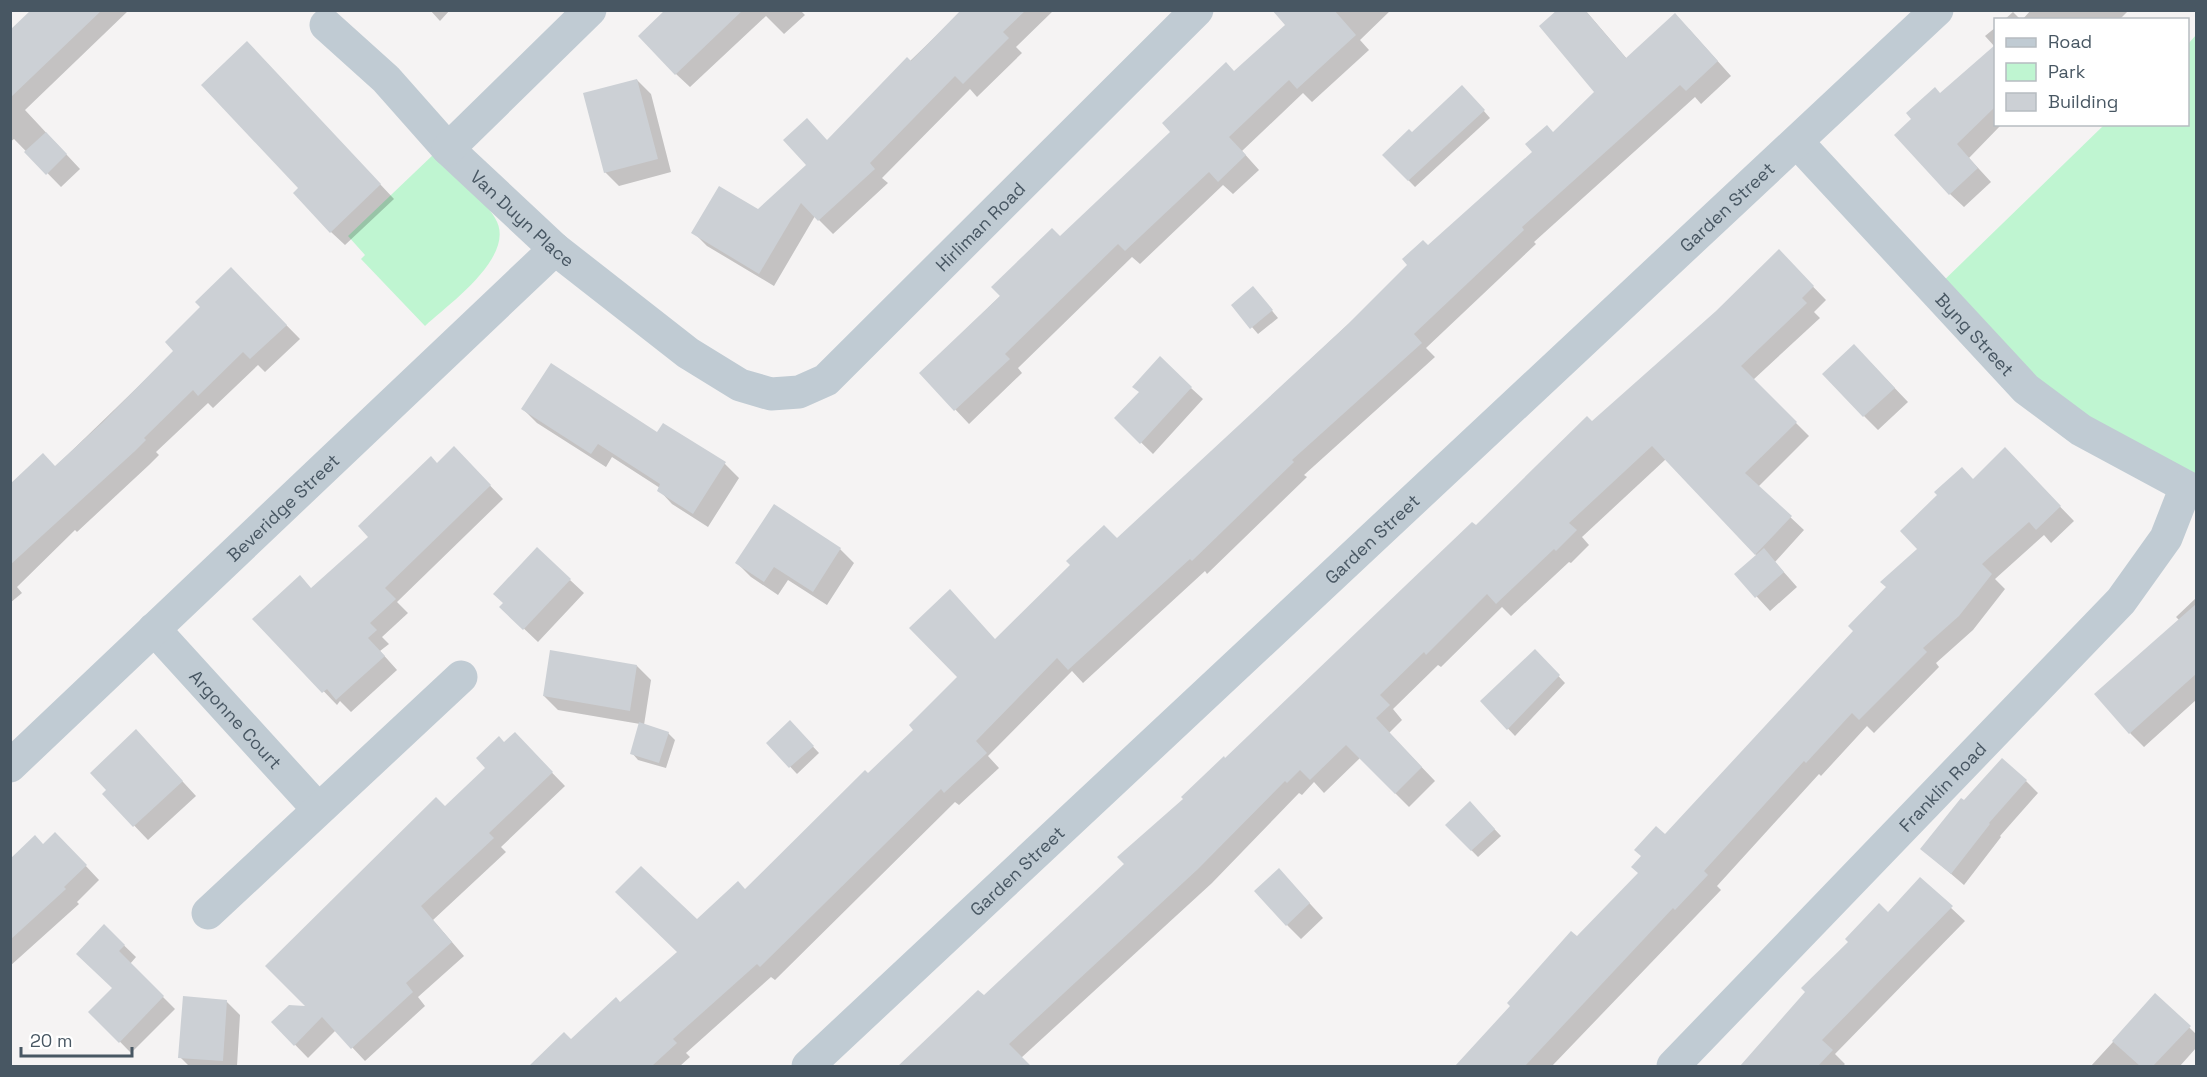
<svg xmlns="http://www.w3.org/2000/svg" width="2207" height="1077" viewBox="0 0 2207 1077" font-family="'Space Grotesk',sans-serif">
<rect width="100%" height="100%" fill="#f5f3f3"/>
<!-- green -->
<path fill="#bff5d1" d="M2196,35V492L2081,430L1934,290L2104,125L2188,124V44Z
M435,153C452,171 484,198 495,218C518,255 450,303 425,326L361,259L365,255L348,236Z"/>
<!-- shadow -->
<path fill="#0003" d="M35,10H129L25,110L80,169L61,187L14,139L10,142V40Z
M430,10H450L440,21Z
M667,10H800L805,15L784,34L766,16L690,87L676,74Z
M963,10H1054L1016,47L1022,53L977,97L970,89L882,178L888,183L833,234L815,216L774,286L707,246L693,232L758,211L808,165L827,141Z
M1293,10H1391L1360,40L1369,50L1312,102L1303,93L1242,151L1259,170L1233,194L1223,185L1140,264L1132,257L1018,368L1022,373L969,424L921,373L1060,238L1287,25Z
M1585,10L1627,59L1689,29L1731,76L1701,104L1695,97L1534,242L1536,244L1426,348L1435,357L1304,475L1307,477L1207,574L1205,571L1083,683L1072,671L988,756L999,768L959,805L955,802L775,980L771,977L686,1053L690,1057L680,1066H531L564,1035L571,1041L620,1003L679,952L697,921L745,891L916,730L959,677L950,591L995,640L1117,540L1597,92Z
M2031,10H2129L2119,20H2022Z
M2013,12L2021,20H2004Z
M1996,27V124H2002L1969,158L1991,182L1964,207L1950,194L1940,95L1995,47L1985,36Z
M261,57L394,199L345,245L331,232L300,188Z
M637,80L651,94L671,172L619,186L605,172Z
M1469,94L1490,118L1415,187L1384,155Z
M1792,265L1826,300L1814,312L1820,318L1753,380L1809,436L1758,487L1804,530L1775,562L1797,587L1770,611L1736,574L1757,556L1666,459L1582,537L1589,545L1571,563L1569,562L1511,616L1502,607L1441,667L1438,665L1393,709L1402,720L1389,733L1435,781L1409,807L1360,758L1324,793L1314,782L1302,795L1299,793L1212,883L1021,1058L1023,1060L1016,1066H900L978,992L984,997L1126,864L1225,760L1476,527L1592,423Z
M231,269L300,339L265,372L258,365L213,408L208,403L156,452L159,455L149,465L77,532L75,530L17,587L22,593L10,603V493L55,467L175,351L202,307Z
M1259,295L1278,318L1258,334L1233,305Z
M1868,360L1908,402L1878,430L1864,416Z
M1191,388L1203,399L1153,454L1116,418Z
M523,409L658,434L725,464L739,478L708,527L672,504L659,490L660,488L612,457L606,467L537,423Z
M454,448L503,499L397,602L408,613L382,637L389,644L380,651L397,670L351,712L340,701L337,705L254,619L312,589L371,537Z
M2005,450L2074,521L2051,543L2044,535L1995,579L2005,589L1973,630L1936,663L1939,667L1874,733L1867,726L1821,776L1819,774L1717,886L1721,890L1552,1066H1460L1640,874L1665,836L1855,631L1973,481Z
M840,549L854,563L827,605L788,580L778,595L751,577L737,563Z
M570,580L584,593L538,642L501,607Z
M2196,598V700L2144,747L2130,733L2180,621L2176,617Z
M1535,651L1565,683L1515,736L1482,701Z
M637,666L651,680L644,725L668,733L675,740L666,768L638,760L632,753L640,724L558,710L544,696Z
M790,722L819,753L797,774L768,743Z
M505,744L528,748L565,786L501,847L506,852L433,920L464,956L418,997L425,1006L365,1061L336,1030L308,1058L273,1022L309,1008L445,808L487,768Z
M149,745L196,796L148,840L104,794Z
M2026,781L2038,793L2000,836L2001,837L1964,885L1922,849L1964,802Z
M1470,803L1501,836L1478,857L1447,825Z
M35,837L43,846L69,848L99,880L77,902L79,904L10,966V861Z
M1920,879L1965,921L1835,1054L1845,1064L1843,1066H1741L1807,992L1888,914Z
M1292,884L1323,918L1301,939L1287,925Z
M104,926L136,957L130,964L175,1009L131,1053L91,1012L114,989Z
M2156,995L2196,1034V1048L2180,1066H2091Z
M226,1001L240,1015L237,1066H189L180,1057Z"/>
<!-- building -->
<path fill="#ccd0d5" d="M31,10H102L10,98V30Z
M665,10H743L675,75L638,36Z
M961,10H1026L1003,32L1009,38L963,84L955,76L870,163L875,169L818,221L801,203L759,274L691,233L719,186L758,209L806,165L783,140L807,118L827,140L907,57L911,61Z
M1272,10H1334L1356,35L1297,89L1289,80L1229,137L1246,155L1218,182L1209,172L1125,251L1118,244L1005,354L1010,359L954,411L919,373L1000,296L991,287L1052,228L1060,236L1170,132L1162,123L1226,62L1234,71L1285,25Z
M1557,10H1585L1626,58L1675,13L1718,61L1686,91L1680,85L1522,227L1524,230L1414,334L1422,343L1292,460L1294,462L1192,561L1190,559L1068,670L1057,658L976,741L987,753L944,793L941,789L760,967L757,964L673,1039L677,1043L652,1066H529L564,1032L571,1039L616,997L620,1002L677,952L615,892L641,866L697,919L738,881L745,889L865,770L868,773L913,730L909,725L957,677L909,628L950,589L995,639L1070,565L1066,561L1104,525L1117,538L1348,324L1407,265L1402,259L1423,240L1428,245L1532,152L1525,144L1547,125L1553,132L1594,92L1539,26Z
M247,41L381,184L330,233L293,193L298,188L201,85Z
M1995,45V107L1957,144L1978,168L1949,195L1894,135L1911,119L1906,113L1935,87L1940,93Z
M637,79L658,159L604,173L583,93Z
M1462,85L1485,110L1408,181L1382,155L1409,129L1412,132Z
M46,132L67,154L46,175L24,152Z
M1779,249L1814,286L1802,298L1807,303L1741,366L1797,422L1745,473L1792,516L1755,555L1652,446L1569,523L1577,530L1556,551L1554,549L1496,604L1487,594L1426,655L1424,652L1380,695L1390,705L1376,718L1422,767L1395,794L1346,745L1310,780L1300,770L1287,783L1285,781L1198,869L1009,1044L1031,1066H898L978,990L984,995L1092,894L1124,864L1117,857L1183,799L1181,797L1224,756L1225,758L1472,522L1476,525L1587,416L1592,421L1716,311Z
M231,267L287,325L250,359L243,352L198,396L193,390L144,438L146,440L135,451L10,565V484L43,453L55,466L103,422L173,351L165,342L200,307L195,302Z
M1253,286L1273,310L1250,329L1231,305Z
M1854,344L1895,388L1863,417L1822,374Z
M1160,356L1192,387L1140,444L1114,418L1139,392L1132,387Z
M551,363L657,432L663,423L726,462L693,514L657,491L660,484L598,444L591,454L521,409Z
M454,446L491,485L385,588L396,599L370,623L377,630L368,638L385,656L336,700L327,689L322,693L252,619L300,575L311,588L368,537L358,526L431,456L437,463Z
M2005,447L2061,506L2036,530L2029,522L1982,564L1992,574L1959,616L1923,648L1927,652L1859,720L1852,713L1806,763L1804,761L1704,871L1708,875L1675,910L1673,908L1525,1066H1455L1510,1006L1507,1003L1571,931L1577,936L1638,873L1631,867L1641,856L1634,850L1656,826L1665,834L1853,631L1848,626L1886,587L1880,582L1917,549L1900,531L1937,495L1934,492L1962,467L1973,479Z
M774,504L841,548L813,592L774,567L764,582L735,563Z
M537,547L571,579L523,630L499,607L503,603L493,594Z
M1764,548L1784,572L1755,598L1734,574Z
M2196,604V674L2129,734L2094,694Z
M1535,649L1560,675L1507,730L1480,701Z
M550,650L637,665L630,711L543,696Z
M790,720L814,746L789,768L766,743Z
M639,722L669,732L659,763L630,754Z
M136,729L183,781L133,827L102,794L106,790L90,773Z
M515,732L553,772L489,833L494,838L421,906L452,942L406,983L413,992L351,1049L322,1017L294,1046L271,1022L289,1005L305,1006L265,966L436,797L445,806L485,768L476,758L499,736L504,742Z
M2002,758L2027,780L1989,823L1990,824L1951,874L1920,849L1961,798L1964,800Z
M1470,801L1495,829L1471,851L1445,825Z
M55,832L87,865L64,887L66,889L10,940L11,858L35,835L43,844Z
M1279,868L1310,903L1286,926L1254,891Z
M1920,877L1953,906L1822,1040L1833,1050L1818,1066H1740L1805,992L1801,988L1848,942L1845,939L1879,903L1888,912Z
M104,924L125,945L119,951L164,996L119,1043L88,1012L112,988L76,954Z
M2155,993L2191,1026L2153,1066H2140L2112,1041Z
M183,996L227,1000L223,1061L178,1058Z"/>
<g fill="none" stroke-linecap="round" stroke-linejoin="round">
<!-- street -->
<g stroke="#c0cbd3" stroke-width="33">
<path id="s1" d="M326,25L386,79L448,149L555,249L688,353L740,385L771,394L799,392L826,380L1197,10"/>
<path id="s2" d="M1797,142L2026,389L2081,430L2196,492"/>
<path d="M448,149L590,10"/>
<path id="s3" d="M154,629L318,809"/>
<path id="s4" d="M10,766L555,249"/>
<path d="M208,913L461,677"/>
<path id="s5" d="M808,1066L1937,10"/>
<path id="s6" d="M1673,1066L2121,601L2166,538L2186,487"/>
</g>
</g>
<g text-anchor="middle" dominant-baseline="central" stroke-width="6" stroke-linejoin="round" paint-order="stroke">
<!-- street labels -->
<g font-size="18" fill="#485763" stroke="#fff">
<text stroke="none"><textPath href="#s5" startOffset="1258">Garden Street</textPath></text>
<text stroke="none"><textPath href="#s1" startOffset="276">Van Duyn Place</textPath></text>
<text stroke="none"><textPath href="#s1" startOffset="858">Hirliman Road</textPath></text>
<text stroke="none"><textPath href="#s2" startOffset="262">Byng Street</textPath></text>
<text stroke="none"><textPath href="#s4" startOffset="376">Beveridge Street</textPath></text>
<text stroke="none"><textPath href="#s5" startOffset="772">Garden Street</textPath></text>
<text stroke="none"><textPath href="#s3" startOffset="122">Argonne Court</textPath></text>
<text stroke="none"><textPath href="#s6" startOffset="388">Franklin Road</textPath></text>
<text stroke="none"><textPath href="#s5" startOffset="286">Garden Street</textPath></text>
</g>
</g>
<!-- border -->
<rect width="2207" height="1077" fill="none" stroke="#485763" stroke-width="24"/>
<!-- legend -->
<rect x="1994" y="18" width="195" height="108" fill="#ffffff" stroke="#b6bcc1" stroke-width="1.5"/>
<rect x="2006" y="38" width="30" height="9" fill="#c0cbd3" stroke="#b6bcc1" stroke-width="1.5"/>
<text x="2048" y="48" font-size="18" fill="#485763">Road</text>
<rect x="2006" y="63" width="30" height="18" fill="#bff5d1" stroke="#b6bcc1" stroke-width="1.5"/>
<text x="2048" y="78" font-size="18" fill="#485763">Park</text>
<rect x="2006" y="93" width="30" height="18" fill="#ccd0d5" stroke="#b6bcc1" stroke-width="1.5"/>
<text x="2048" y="108" font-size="18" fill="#485763">Building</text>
<!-- scale -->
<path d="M21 1047v9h111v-9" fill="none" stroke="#485763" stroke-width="3"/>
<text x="30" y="1047" font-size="18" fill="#485763" stroke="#ffffff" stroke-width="4.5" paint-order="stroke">20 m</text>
</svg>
